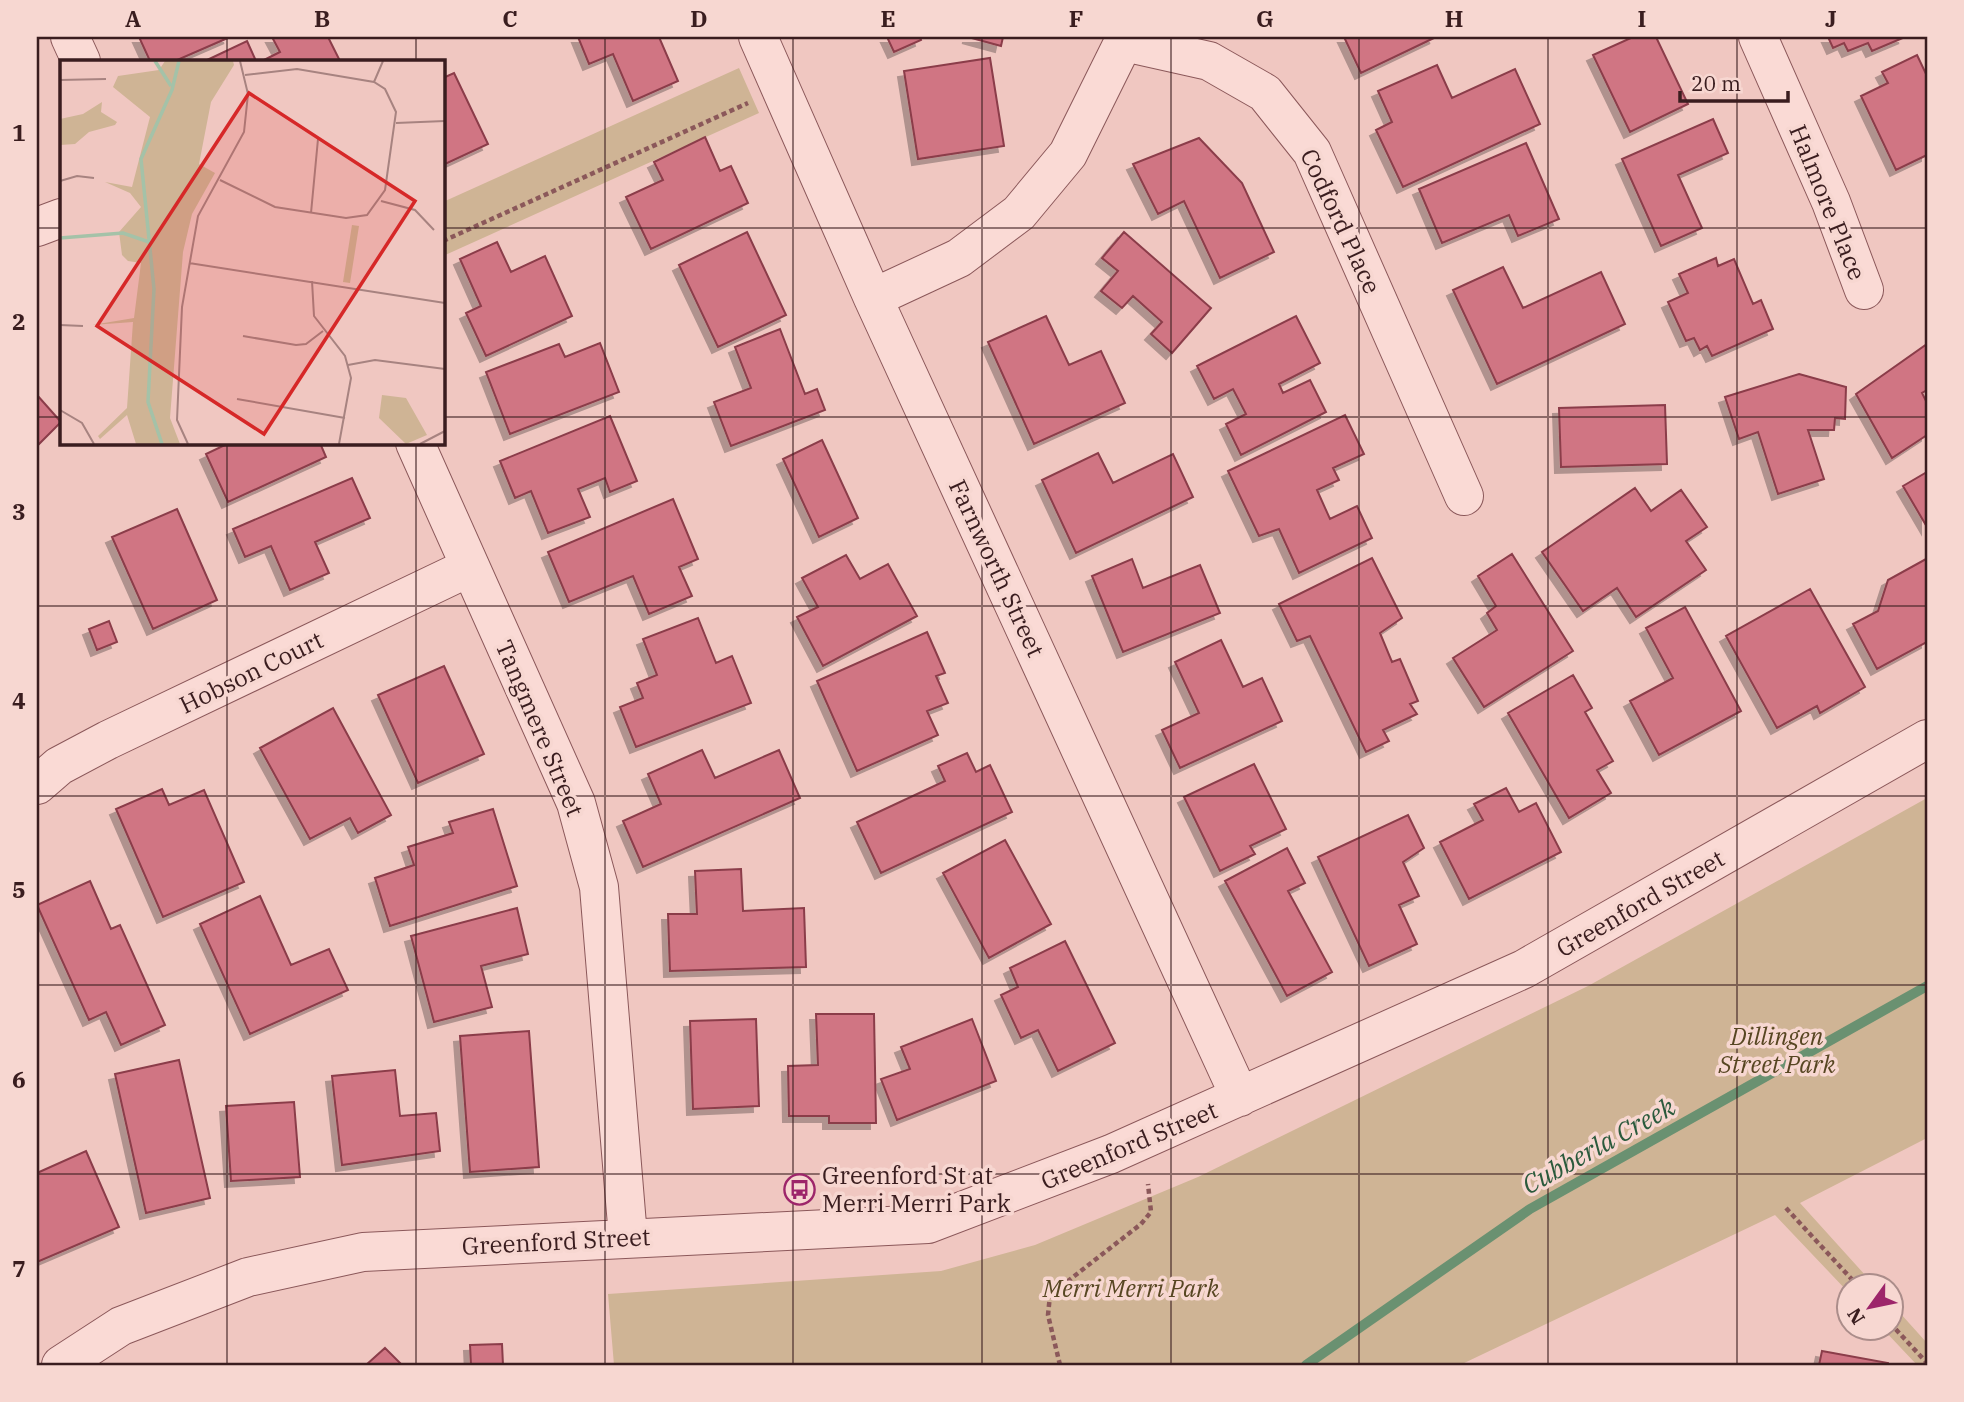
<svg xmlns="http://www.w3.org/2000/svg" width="1964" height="1402" viewBox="0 0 1964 1402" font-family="'IBM Plex Serif',serif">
<defs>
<filter id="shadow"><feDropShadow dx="-6" dy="6" stdDeviation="0" flood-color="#0004"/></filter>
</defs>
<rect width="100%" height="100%" fill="#f0c7c1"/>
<!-- green -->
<path fill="#cfb495" d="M739,68L759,113L443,256V202Z
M1927,798V1138L1800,1203L1875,1286H1848V1292L1775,1215L1460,1365H614L608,1294L941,1271L1035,1245L1198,1177L1588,986Z
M1891,1303L1927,1343V1365H1917L1883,1329L1890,1328Z"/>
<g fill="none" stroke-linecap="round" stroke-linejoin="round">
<!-- stream -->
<path stroke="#6a9171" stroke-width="10" d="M1306,1365L1530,1209L1927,986"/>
</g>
<!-- building -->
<path fill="#d07583" stroke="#8b3c4a" stroke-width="2" filter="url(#shadow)" d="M139,37H230L175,61H150Z
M272,37H328L340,61H262L280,52Z
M578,37H659L678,81L633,101L613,54L589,64Z
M887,37H920L921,40L894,52Z
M968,37H1003L1001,46Z
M1344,37H1436L1361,73Z
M1633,37H1656L1688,104L1630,132L1593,55Z
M1828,37H1905L1872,51L1868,43L1848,51L1844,43L1833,48Z
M247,41L256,61H205Z
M1917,55L1927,76V155L1896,170L1861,96L1888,83L1882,72Z
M990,58L1004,146L918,159L904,71Z
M1437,65L1452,98L1515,69L1540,124L1403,187L1376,130L1392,122L1378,91Z
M454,73L488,144L443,165V78Z
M1713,119L1728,153L1678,175L1702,228L1661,246L1622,159Z
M705,137L720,171L731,166L748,203L651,249L626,197L663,180L654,162Z
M1199,138L1242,183L1274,252L1220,278L1184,201L1158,214L1133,164Z
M1526,143L1559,219L1518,236L1509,215L1442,243L1419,189Z
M747,232L786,315L718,347L679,265Z
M1124,232L1211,308L1172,353L1151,334L1162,322L1133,296L1122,308L1101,291L1118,271L1102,258Z
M497,242L511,272L545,256L572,316L486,356L466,313L481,306L460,259Z
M1716,258L1718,266L1734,259L1753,304L1761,300L1773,329L1712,356L1707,346L1700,350L1694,338L1686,341L1668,302L1688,293L1679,274Z
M1503,267L1523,308L1601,272L1625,324L1497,384L1453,290Z
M1046,316L1069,365L1101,351L1125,403L1034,444L988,342Z
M1296,316L1320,363L1279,384L1283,393L1310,380L1326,412L1241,455L1226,424L1246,414L1233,389L1214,399L1197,366Z
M780,329L805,394L817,389L825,410L731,446L714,402L751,388L735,347Z
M600,343L619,392L510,434L486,372L559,344L565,357Z
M1927,344V390L1922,393L1927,403V435L1892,458L1856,394Z
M1799,374L1846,387L1845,419L1835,418L1834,430H1808L1824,479L1778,494L1758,432L1739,439L1725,397Z
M37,395L61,422L37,446Z
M1665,405L1667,464L1561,467L1559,408Z
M1345,415L1364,454L1333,468L1339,480L1317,490L1330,519L1357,506L1372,538L1299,573L1279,529L1259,536L1228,471Z
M610,416L637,481L610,492L605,478L578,489L590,517L548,533L531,491L515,498L500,461Z
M822,440L858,518L819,537L783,459Z
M229,443H320L326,457L228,502L206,454Z
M1098,453L1113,483L1173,454L1193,497L1076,553L1042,480Z
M1927,472V527L1903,486Z
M352,478L370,518L315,542L329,573L290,590L271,546L245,557L233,529Z
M1635,488L1651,511L1681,490L1707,527L1686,541L1706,570L1636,617L1617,588L1583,611L1542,552Z
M673,499L698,559L679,567L692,596L649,614L633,576L569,602L548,552Z
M177,509L217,600L153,629L112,537Z
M1512,554L1573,651L1484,707L1453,658L1497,630L1487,613L1496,606L1478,576Z
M846,555L860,579L888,564L917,616L823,666L797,617L818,607L802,578Z
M1372,558L1402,618L1380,633L1392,662L1400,659L1418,701L1410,704L1417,714L1383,730L1389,741L1366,752L1310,636L1297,641L1279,604Z
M1132,559L1143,588L1200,565L1220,613L1123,652L1092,576Z
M1926,559L1927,642L1877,669L1853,624L1878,611L1888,580Z
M1810,589L1865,687L1820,713L1817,706L1777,728L1726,636Z
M1685,607L1741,711L1659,755L1630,701L1673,678L1646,628Z
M698,618L716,663L732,656L751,703L636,747L620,707L643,698L637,683L657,675L643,639Z
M109,621L117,642L97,650L89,629Z
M927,632L945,673L936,676L948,703L927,711L938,735L857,771L817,681Z
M1221,640L1243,687L1262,678L1282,721L1180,768L1162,730L1199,713L1175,662Z
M444,666L484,754L418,783L378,695Z
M1573,675L1592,708L1585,712L1613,761L1597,770L1611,793L1569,818L1508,713Z
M333,708L391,815L358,833L350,818L310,839L260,748Z
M702,750L715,778L779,750L800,798L643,867L623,821L661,804L648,774Z
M967,753L976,772L990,765L1012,812L881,873L857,822L945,781L938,766Z
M1254,764L1286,829L1250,846L1255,854L1220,871L1184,797Z
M1506,788L1519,812L1536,803L1561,852L1469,899L1440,842L1483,820L1474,804Z
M162,789L169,805L204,790L244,882L163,917L116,809Z
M493,809L517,886L390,926L375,878L414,865L408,847L453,833L449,822Z
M1408,815L1424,848L1403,862L1419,896L1399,905L1417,944L1369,966L1318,857Z
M1005,840L1051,924L989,958L943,873Z
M1287,848L1305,883L1288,891L1332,972L1287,996L1225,881Z
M741,869L743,911L804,908L806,967L670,971L668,914H697L695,871Z
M90,881L111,929L120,925L165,1025L121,1045L106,1012L89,1020L37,905Z
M260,896L291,965L329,949L348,990L250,1034L200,924Z
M517,908L528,954L481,966L492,1007L434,1022L411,936Z
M1065,941L1115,1043L1058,1071L1038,1030L1021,1038L1001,995L1018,987L1010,968Z
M816,1014H874L876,1123H829V1116H789L788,1066L818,1065Z
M756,1019L759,1106L693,1109L690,1021Z
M972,1019L996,1081L897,1120L881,1079L910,1069L901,1047Z
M529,1031L539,1167L470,1172L460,1036Z
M179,1060L210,1198L146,1213L115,1074Z
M395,1070L400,1116L436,1113L440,1151L342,1165L332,1076Z
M294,1102L300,1177L231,1181L226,1106Z
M86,1151L119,1227L37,1262V1173Z
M502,1344L503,1365H471L470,1345Z
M385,1348L402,1365H366Z
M1822,1351L1888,1363V1365H1819Z"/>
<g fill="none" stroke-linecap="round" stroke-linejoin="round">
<defs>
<path id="minor" d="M70,37L81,61
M758,37L873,298L1240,1097
M1758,37L1831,202L1864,290
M1124,42L1209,61L1265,93L1312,152L1464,496
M37,227L61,218
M873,298L959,258L1019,213L1068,154L1126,37
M415,443L576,803L599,887L628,1237
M37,785L59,766L108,740L470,567
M61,1365L121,1326L248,1277L363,1252L928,1224L1111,1154L1524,969L1927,739"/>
</defs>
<!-- minor casing -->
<use href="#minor" stroke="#8b585a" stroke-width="40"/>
<!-- path -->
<path stroke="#8b585a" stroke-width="4.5" stroke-dasharray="5 3.5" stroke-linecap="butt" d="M443,241L748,103
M1786,1208L1858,1286
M1890,1323L1927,1363
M1060,1365L1048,1315L1050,1295L1141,1224L1151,1212L1148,1184"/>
<!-- minor -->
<use href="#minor" stroke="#fadad5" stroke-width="38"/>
</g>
<!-- grid -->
<path fill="none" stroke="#3a1d1f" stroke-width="2" stroke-opacity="0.55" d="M227,37V61M416,37V61M605,37V1365M793,37V1365M982,37V1365M1171,37V1365M1359,37V1365M1548,37V1365M1737,37V1365M37,228H61M443,228H1927M37,417H61M443,417H1927M227,443V1365M416,443V1365M37,606H1927M37,796H1927M37,985H1927M37,1174H1927"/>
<!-- icons -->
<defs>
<symbol id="bus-ring" viewBox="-11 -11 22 22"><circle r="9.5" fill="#f7d7d1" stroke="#9d256a" stroke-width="1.5"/><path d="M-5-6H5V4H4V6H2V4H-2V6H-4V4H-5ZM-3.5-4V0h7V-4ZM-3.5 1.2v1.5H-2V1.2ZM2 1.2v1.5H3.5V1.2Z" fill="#9d256a"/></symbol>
</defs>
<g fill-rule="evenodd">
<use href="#bus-ring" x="782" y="1172" width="35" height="35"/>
</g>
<g text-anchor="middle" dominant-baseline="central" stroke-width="7" stroke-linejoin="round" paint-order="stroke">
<!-- street labels -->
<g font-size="24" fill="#3a1d1f" stroke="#f7d7d1">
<text transform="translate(1828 202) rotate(68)">Halmore Place</text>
<text transform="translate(1341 221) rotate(65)">Codford Place</text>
<text transform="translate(997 568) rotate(65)">Farnworth Street</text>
<text transform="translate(251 672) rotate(-26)">Hobson Court</text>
<text transform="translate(540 728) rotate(67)">Tangmere Street</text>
<text transform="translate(1640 903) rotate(-30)">Greenford Street</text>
<text transform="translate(1129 1145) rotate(-23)">Greenford Street</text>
<text transform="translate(556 1241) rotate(-3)">Greenford Street</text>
</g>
<!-- park labels -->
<g font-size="24" font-style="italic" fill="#574622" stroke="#f7d7d1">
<text x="1777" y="1036">Dillingen<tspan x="1777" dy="28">Street Park</tspan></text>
<text x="1131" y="1288">Merri Merri Park</text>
</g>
<!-- poi labels -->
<g font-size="24" fill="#3a1d1f" stroke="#f7d7d1" text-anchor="start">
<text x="822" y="1175">Greenford St at<tspan x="822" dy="28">Merri Merri Park</tspan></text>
</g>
<!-- water labels -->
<g font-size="26" font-style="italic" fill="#2b5a3c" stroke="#f7d7d1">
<text transform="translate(1598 1145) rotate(-29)">Cubberla Creek</text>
</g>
</g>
<!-- overview -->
<g transform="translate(60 60)">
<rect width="385" height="385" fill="#f0c7c1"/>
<path d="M105,1H173L174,5L151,42L139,104L155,113L132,154L123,192L110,358L120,384H76L67,355L40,379L38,376L67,348L73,262L32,265L74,258L81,203L68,201L62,195L59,172L81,147L70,133L45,122L72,127L90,57L53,27L58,16L99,10ZM42,42L41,52L57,62L55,65L29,72L15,84L0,85V59L23,54ZM292,165L299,166L290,223L283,222ZM322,335L346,338L367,375L346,384L319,358Z" fill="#cfb495"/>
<path fill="none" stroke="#a4c2a8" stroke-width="3.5" d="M95,1L111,26M0,178L63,173L92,183M102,384L88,342L94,229L81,99L112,30L119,1"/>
<path fill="none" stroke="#a78380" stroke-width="2" d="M0,20L46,19M314,22L323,1M336,63L385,61M160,120L215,147L286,158L307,155L325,130L336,52L325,29L314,22L237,9L185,15M0,121L17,116L34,118M321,141L355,150L374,170M251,153L258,79M129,203L385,243M252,221L254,256L285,296L291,318L279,384M0,265L23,266M183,276L236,285L246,284L263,271M288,305L315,300L385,309M177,339L285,358M0,350L22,363L34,384M128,384L117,360L122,247L138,156L184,72L188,34L180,1M360,384L385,371"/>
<path fill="#d62828" fill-opacity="0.15" stroke="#d62828" stroke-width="3.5" d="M189,33L355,141L204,374L37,266Z"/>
<rect width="385" height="385" fill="none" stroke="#3a1d1f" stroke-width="3.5"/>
</g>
<!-- border -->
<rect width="1964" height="1402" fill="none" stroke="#f7d7d1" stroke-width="77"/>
<!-- north arrow -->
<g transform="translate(1870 1307) rotate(237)"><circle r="33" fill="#f7d7d1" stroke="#ab8d8a" stroke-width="2"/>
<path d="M0-5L12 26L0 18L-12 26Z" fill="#9d256a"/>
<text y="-10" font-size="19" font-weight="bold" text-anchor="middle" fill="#3a1d1f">N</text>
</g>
<!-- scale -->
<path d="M1680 91v10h108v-10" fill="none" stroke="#3a1d1f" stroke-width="3.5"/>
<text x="1691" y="91" font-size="21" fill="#3a1d1f" stroke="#f7d7d1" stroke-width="5" paint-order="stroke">20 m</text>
<rect x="38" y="38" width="1888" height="1326" fill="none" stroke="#3a1d1f" stroke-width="2.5"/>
<g font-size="23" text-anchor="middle" font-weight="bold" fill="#3a1d1f">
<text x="133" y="27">A</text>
<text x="322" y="27">B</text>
<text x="510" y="27">C</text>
<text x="699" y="27">D</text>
<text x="888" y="27">E</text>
<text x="1076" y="27">F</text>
<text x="1265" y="27">G</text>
<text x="1454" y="27">H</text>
<text x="1642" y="27">I</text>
<text x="1831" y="27">J</text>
<text x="19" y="141">1</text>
<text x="19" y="330">2</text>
<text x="19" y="520">3</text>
<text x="19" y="709">4</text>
<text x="19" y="898">5</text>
<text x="19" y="1088">6</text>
<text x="19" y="1277">7</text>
</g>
</svg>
